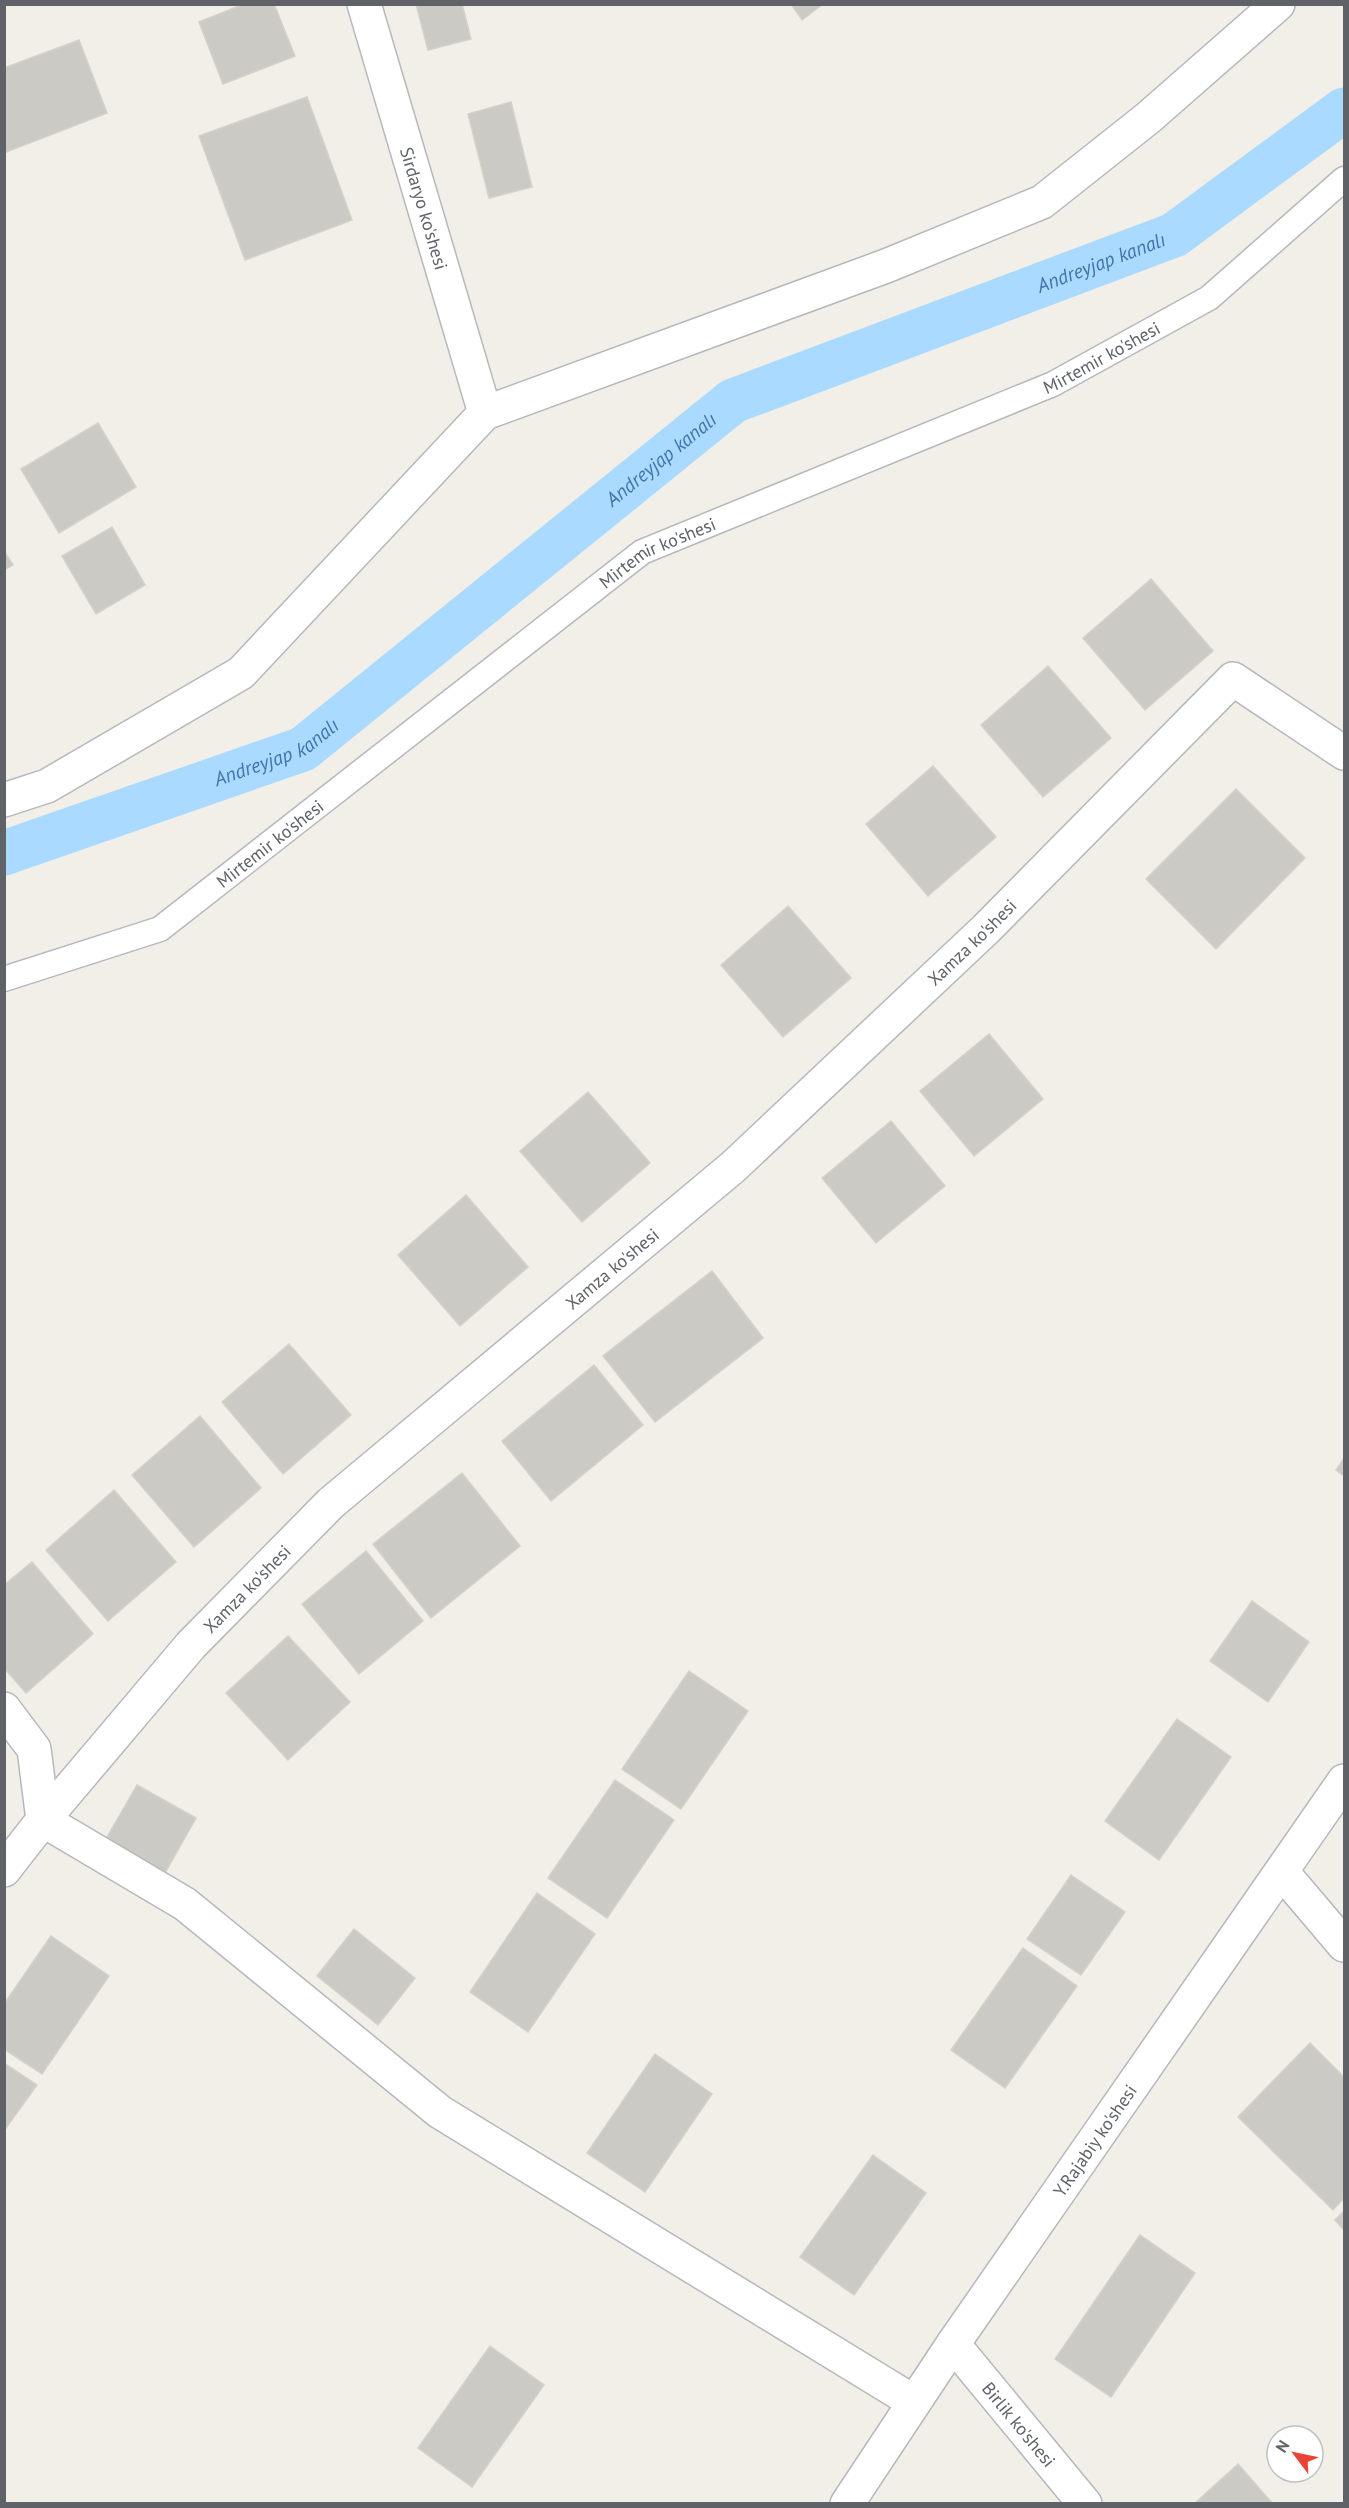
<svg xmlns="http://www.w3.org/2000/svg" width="1349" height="2508" viewBox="0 0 1349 2508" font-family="'PT Sans',sans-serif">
<rect width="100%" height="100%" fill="#f1efe8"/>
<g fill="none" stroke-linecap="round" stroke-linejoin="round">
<!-- canal -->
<path stroke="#aadaff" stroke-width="45" id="s1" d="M4,853L303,749L733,401L1174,235L1344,110"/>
</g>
<!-- building -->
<path fill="#cccac5" stroke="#d6d1c6" stroke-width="1.5" d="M244,4H274L295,56L223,84L199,22Z
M416,4H462L471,39L428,50Z
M791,4H823L802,20Z
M79,40L107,113L4,153V68Z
M307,97L352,220L245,260L199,136Z
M511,102L532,187L489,198L468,114Z
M98,423L136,487L59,533L21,469Z
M112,527L145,585L96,614L62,556Z
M4,551L13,565L4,570Z
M1151,579L1213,651L1145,710L1083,638Z
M1048,666L1111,738L1043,797L981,725Z
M933,766L996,837L928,896L866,824Z
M1236,789L1305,858L1216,949L1146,879Z
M788,906L851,978L783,1037L721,965Z
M989,1034L1043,1099L974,1156L920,1091Z
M588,1092L650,1163L582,1222L520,1151Z
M891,1121L945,1186L876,1243L822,1178Z
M466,1195L528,1267L460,1326L398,1255Z
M712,1271L763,1338L655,1422L603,1356Z
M289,1344L351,1415L283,1474L222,1402Z
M594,1365L643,1425L551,1501L502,1441Z
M200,1416L261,1488L194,1547L132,1475Z
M1344,1458V1476L1336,1470Z
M462,1473L520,1546L431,1618L373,1544Z
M114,1490L176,1562L108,1621L46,1550Z
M366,1551L423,1621L359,1674L302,1604Z
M32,1562L93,1634L26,1693L4,1668V1585Z
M1252,1601L1309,1642L1268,1702L1210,1661Z
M288,1636L350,1702L288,1760L226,1693Z
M689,1671L748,1711L681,1809L622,1769Z
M1177,1719L1231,1757L1159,1860L1105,1821Z
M615,1780L674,1820L607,1918L548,1878Z
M137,1785L196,1818L165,1873L106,1839Z
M1071,1875L1125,1912L1081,1975L1027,1939Z
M537,1893L595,1934L528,2032L470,1992Z
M354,1929L415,1978L378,2025L317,1976Z
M51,1936L109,1976L42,2074L4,2049V2004Z
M1023,1948L1077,1986L1005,2088L951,2050Z
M1310,2043L1344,2077V2198L1333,2210L1238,2117Z
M655,2054L712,2094L645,2192L587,2153Z
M4,2063L37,2085L4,2131Z
M873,2155L926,2193L854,2295L800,2257Z
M1344,2211V2230L1335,2220Z
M1140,2235L1195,2273L1111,2397L1055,2359Z
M490,2346L544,2385L472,2487L418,2448Z
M1238,2464L1273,2504H1194Z"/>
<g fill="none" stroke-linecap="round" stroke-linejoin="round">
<defs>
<g id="service">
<path id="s2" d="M4,979L160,929L642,552L1053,384L1209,298L1344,179"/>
</g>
<g id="minor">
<path id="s3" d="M364,4L485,413"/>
<path d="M4,800L47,786L241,673L485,413L886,266L1042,202L1148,118L1278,4"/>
<path d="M4,1709L34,1749L43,1820L185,1904L440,2112L914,2402"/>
<path id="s4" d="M4,1870L43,1820L191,1645L331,1503L733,1167L986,929L1233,679L1344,753"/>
<path d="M1282,1872L1344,1945"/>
<path id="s5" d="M953,2344L1085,2504"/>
</g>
<g id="tertiary">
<path id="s6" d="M847,2504L953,2344L1344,1781"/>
</g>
</defs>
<!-- service casing -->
<use href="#service" stroke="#b5b8bc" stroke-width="27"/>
<!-- minor casing -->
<use href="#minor" stroke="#b5b8bc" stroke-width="36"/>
<!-- tertiary casing -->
<use href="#tertiary" stroke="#b5b8bc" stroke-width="36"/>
<!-- service -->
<use href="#service" stroke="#fff" stroke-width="24"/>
<!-- minor -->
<use href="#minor" stroke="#fff" stroke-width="33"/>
<!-- tertiary -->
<use href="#tertiary" stroke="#fff" stroke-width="33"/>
</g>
<g text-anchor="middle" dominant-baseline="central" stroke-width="4.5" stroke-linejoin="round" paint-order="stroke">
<!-- street labels -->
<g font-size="18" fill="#5f6368" stroke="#fff">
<text stroke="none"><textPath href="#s3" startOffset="213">Sirdaryo ko'shesi</textPath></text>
<text stroke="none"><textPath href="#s2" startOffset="1275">Mirtemir ko'shesi</textPath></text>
<text stroke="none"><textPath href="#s2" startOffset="789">Mirtemir ko'shesi</textPath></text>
<text stroke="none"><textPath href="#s2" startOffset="303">Mirtemir ko'shesi</textPath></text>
<text stroke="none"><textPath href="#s4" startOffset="1344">Xamza ko'shesi</textPath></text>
<text stroke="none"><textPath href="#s4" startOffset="858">Xamza ko'shesi</textPath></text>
<text stroke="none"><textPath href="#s4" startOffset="372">Xamza ko'shesi</textPath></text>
<text stroke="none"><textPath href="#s6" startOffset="440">Y.Rajabiy ko'shesi</textPath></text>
<text stroke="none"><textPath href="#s5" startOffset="104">Birlik ko'shesi</textPath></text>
</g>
<!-- water labels -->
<g font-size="20" font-style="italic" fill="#4174aa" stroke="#fff">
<text stroke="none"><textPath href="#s1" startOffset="1263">Andreyjap kanalı</textPath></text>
<text stroke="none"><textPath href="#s1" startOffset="777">Andreyjap kanalı</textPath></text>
<text stroke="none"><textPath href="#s1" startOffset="291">Andreyjap kanalı</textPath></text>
</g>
</g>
<!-- border -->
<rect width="1349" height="2508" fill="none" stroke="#5f6368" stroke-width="12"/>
<!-- north arrow -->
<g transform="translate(1295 2454) rotate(302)"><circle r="28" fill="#ffffff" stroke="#bfc1c3" stroke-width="1.5"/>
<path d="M0-4.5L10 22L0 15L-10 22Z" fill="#ea4335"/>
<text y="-9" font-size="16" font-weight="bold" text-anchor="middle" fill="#5f6368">N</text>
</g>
</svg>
